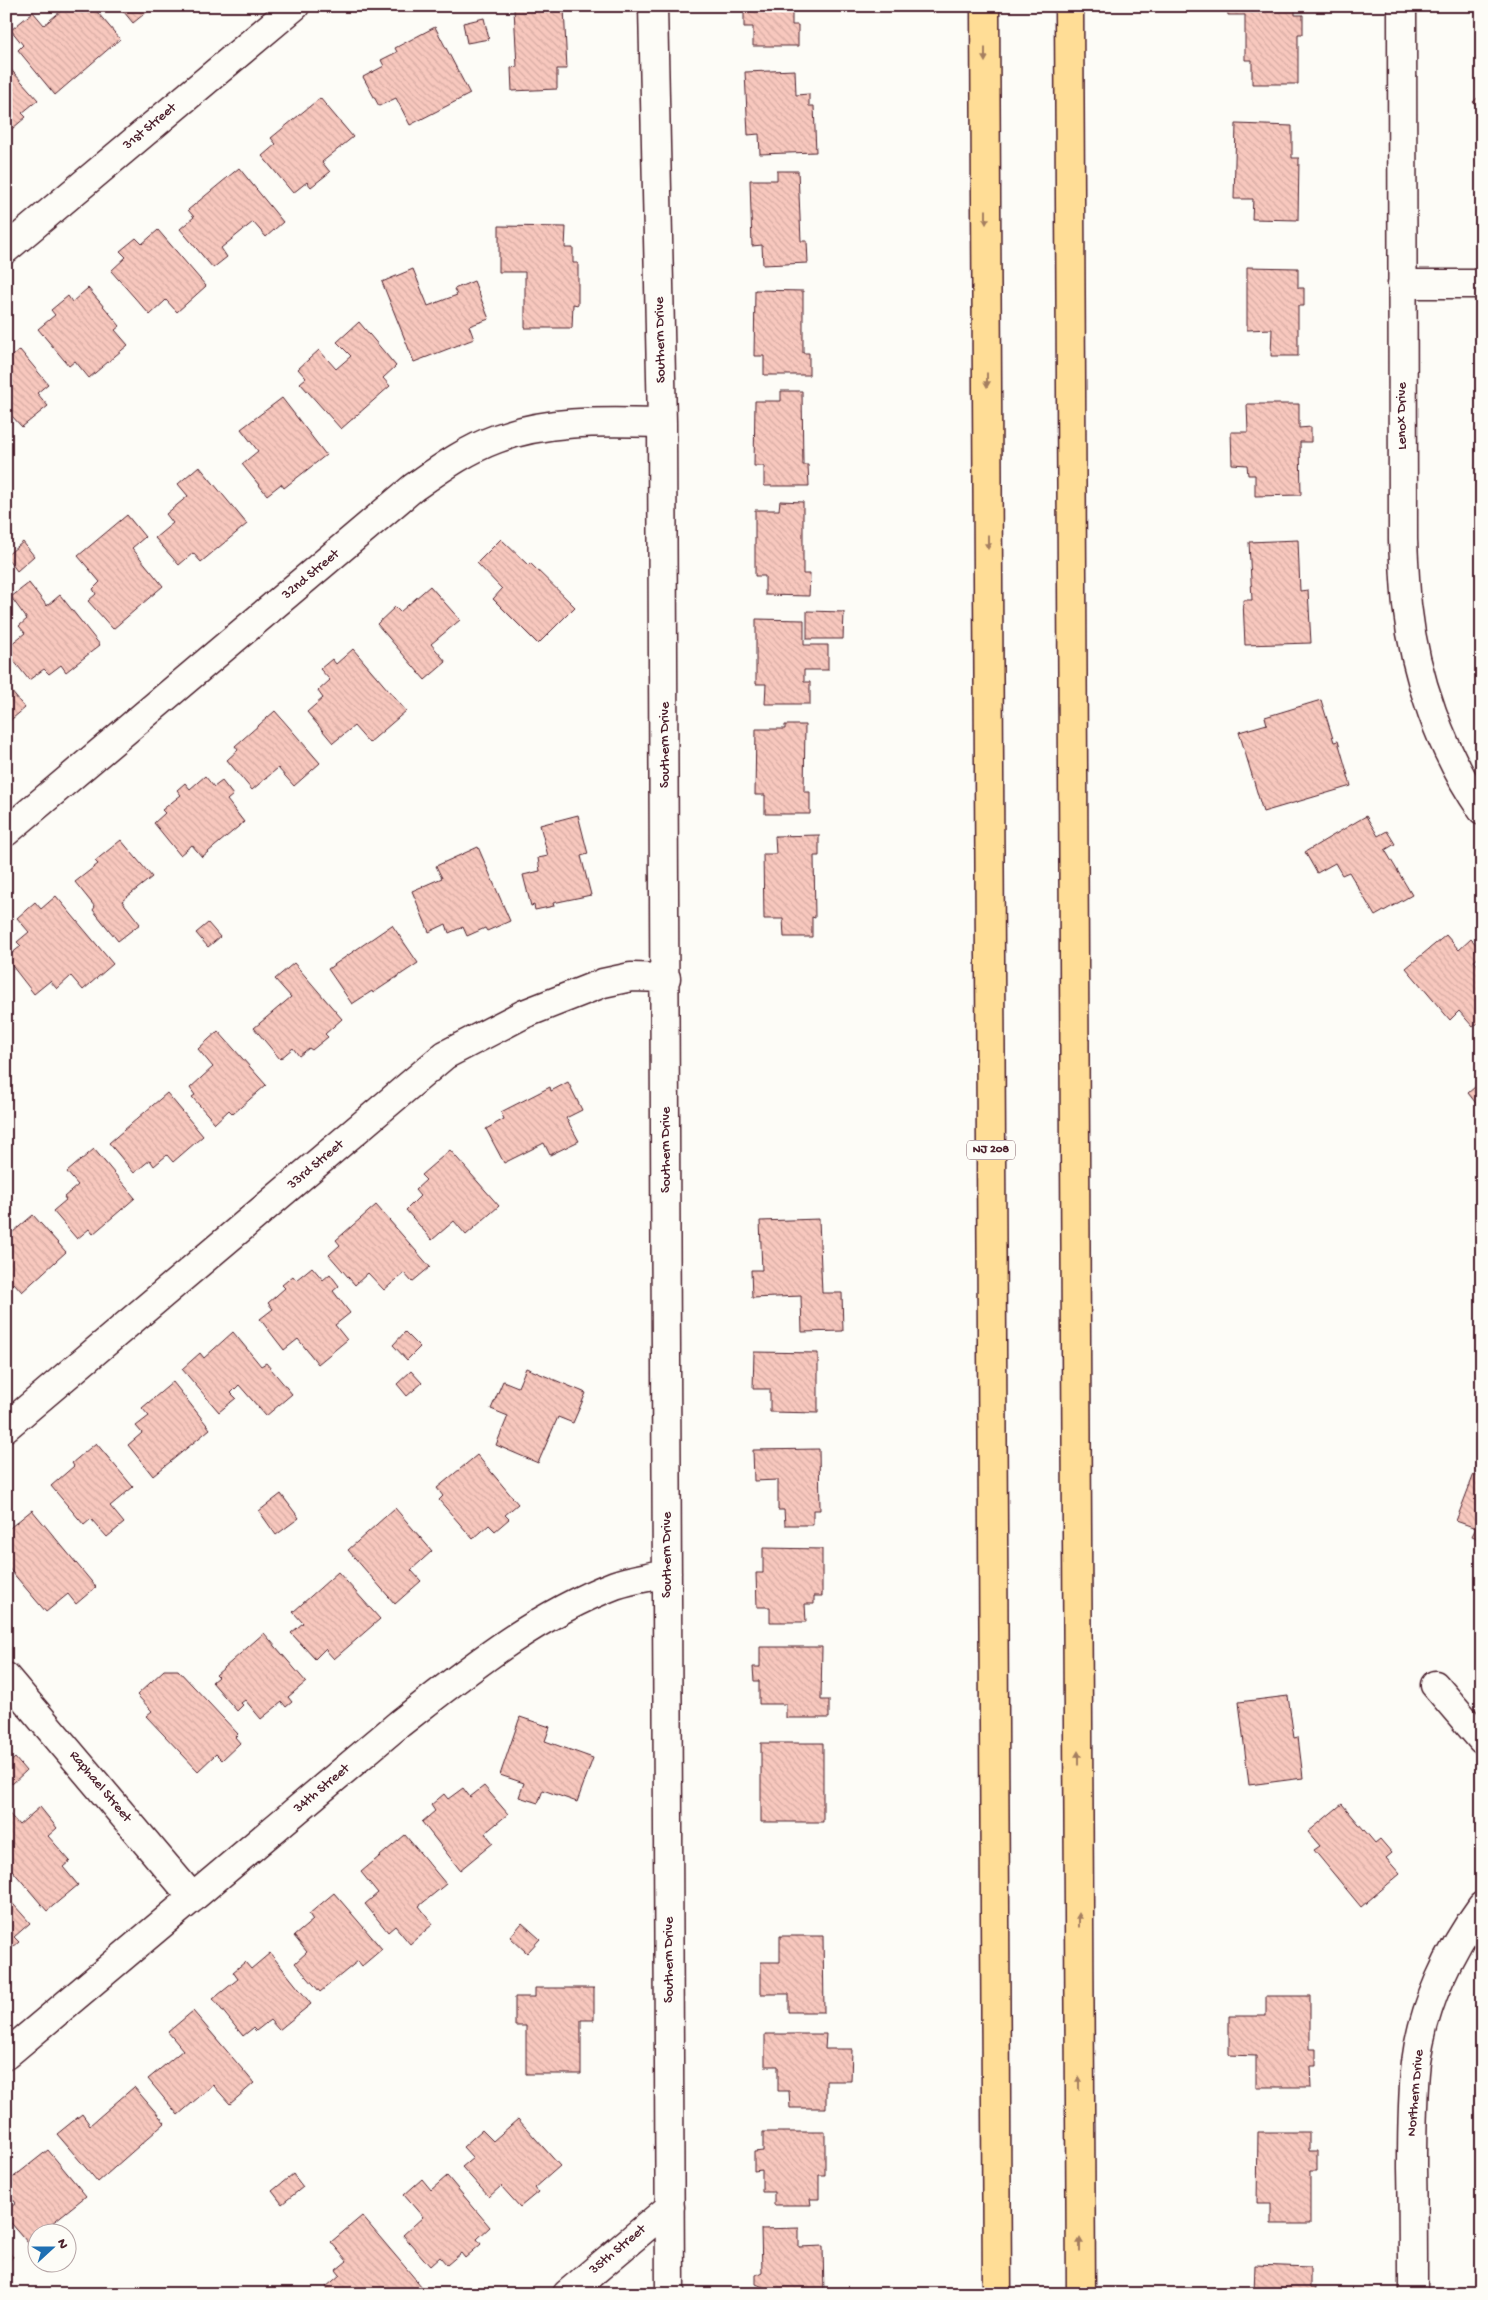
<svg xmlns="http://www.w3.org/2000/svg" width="1488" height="2300" viewBox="0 0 1488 2300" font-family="'Gochi Hand',sans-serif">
<defs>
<pattern id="building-back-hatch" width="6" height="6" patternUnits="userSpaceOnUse" patternTransform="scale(1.25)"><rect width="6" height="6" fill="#f8c8be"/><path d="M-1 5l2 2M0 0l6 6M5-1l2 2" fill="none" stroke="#d6aba3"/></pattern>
</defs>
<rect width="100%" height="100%" fill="#fdfcf7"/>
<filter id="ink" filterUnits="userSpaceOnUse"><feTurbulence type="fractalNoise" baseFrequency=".02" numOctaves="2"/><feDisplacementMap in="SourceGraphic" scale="10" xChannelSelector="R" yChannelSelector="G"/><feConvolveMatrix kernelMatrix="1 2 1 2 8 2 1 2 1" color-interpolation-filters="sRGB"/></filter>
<g filter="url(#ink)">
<!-- building -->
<path fill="url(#building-back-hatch)" stroke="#4a1f2b" d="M67,6H92L120,39L55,95L18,50L23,45L11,30L33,12L44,25Z
M119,6H154L133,23Z
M744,6H792V25H798V46H753V27H744Z
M1227,6H1295V15H1303V34H1298V84H1252V60H1245V15H1228Z
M564,7L567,69H557V89L512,91L511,68L517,67L514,9Z
M484,18L489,39L467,43L463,23Z
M435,27L470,94L410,125L396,98L379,106L363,77L384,66L381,60L397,52L395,48Z
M6,64L38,100L22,113L26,117L6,134Z
M795,70L796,95L809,94V106H814L816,152L760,154L759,134L748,135L745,72Z
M1482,94V112L1473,102Z
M320,98L353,137L322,162L330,172L311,187L307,182L293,193L262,156L276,144L271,138Z
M1236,124L1292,126V158H1299L1298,220L1252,219L1253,199H1234Z
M239,168L283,222L266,237L253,222L221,248L227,257L213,268L180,229L194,217L188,210Z
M777,171H798L801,241H807L808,263L763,265L762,245L752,246L750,180H777Z
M499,226L566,227L565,248H573V263H578V305L573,304L572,328H525V272H499Z
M158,230L206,286L177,312L166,300L150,315L111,271L126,257L120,251L136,238L142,244Z
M1247,267L1298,268V288H1304V306H1298V356H1271L1272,329L1247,330Z
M413,269L428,306L457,295L454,289L474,281L489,319L469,326L474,339L414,362L382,282Z
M88,288L120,326L115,330L128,345L89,378L75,361L69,366L38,329L55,315L51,310L68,296L72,302Z
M755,290L803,291V353H809V375H764V356H754Z
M359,322L396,366L383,378L390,386L341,429L300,383L306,378L298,369L319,350L336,369L351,356L337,342Z
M20,350L48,384L37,393L48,406L22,427L11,415L6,420V361Z
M781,391H802L803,465H808L809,486H764V466H754L755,401H781Z
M282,398L326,455L284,488L281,484L267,495L242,464L258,451L241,429Z
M1247,404H1299V428L1311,427V442H1300L1301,495L1255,496V475H1248L1247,465L1232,464L1231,432H1248Z
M199,466L247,524L201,562L193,553L179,565L155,538L173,523L166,514L188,496L178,484Z
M780,501L803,502V574H810L809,596L765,595V576H755V510H779Z
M127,515L145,537L132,548L163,586L113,629L88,601L96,594L93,589L100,582L78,556Z
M501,539L528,565L530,563L575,607L538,644L493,599L502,589L477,563Z
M1298,540L1300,591L1308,590L1311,643L1245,645L1243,600H1252L1249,542Z
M23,542L34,556L17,571L6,556Z
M29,583L47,606L60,595L100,645L66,672L61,665L49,674L44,669L29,680L6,651V648L25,633L19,626L27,619L11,597Z
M430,586L460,620L431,644L446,662L425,680L377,624L395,607L400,612Z
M807,611L844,612L843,639H807Z
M756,619L804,620V645H828V670H804V682H810V704H765L766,684H756Z
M353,649L406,711L369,743L354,726L333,743L307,712L323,698L318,691L330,680L320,669L332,659L336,664Z
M6,685L25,708L6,724Z
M1321,700L1334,742L1338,741L1351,786L1263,812L1239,732L1267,724L1265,717Z
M275,711L320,763L294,786L278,768L252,790L227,760L238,750L235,746Z
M785,725H805L804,792H810V814H765V795H755L756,729H785Z
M205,776L214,787L222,781L233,795L227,800L244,822L202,857L192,845L180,855L154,823L165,813L162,810L181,795L177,790L185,783L190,789Z
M578,815L588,854L581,856L591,895L553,903L554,906L535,910L534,905L531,906L523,875L540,871L538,858L548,856L540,825Z
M1366,816L1378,836L1387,831L1395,844L1385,850L1412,895L1375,916L1349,872L1342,875L1335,863L1317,873L1305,852Z
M819,835V856H814L815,918L812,917V937H784L783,919H764L763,854H776L775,836Z
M121,840L152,877L122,901L140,924L118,941L93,910L95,907L75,882L98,864L95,861Z
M478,847L510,921L487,931L485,928L467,936L463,927L449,933L446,924L429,932L412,891L442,878L436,866Z
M56,896L113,964L83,990L71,976L57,989L50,981L34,994L6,958L21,946L17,942L29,932L17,918L35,902L41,909Z
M208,923L220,937L208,947L196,933Z
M392,925L418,963L373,993L372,991L352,1004L328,969Z
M1446,935L1459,950L1471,939L1482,951V955L1474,961L1482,970V1020L1473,1027L1459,1011L1450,1020L1406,968Z
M294,963L342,1019L325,1034L328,1037L312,1050L309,1048L299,1056L293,1048L280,1059L254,1028L291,997L275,979Z
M218,1031L266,1085L233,1114L229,1110L215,1123L192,1097L195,1095L190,1088L213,1067L198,1049Z
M1482,1081V1111L1468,1093Z
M568,1082L582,1110L566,1118L579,1141L550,1155L544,1143L504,1163L486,1129L504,1119L501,1112L550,1087L551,1091Z
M167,1093L203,1136L173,1162L167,1155L154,1166L150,1160L134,1173L109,1143Z
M94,1149L135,1198L93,1234L89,1229L77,1239L53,1211L66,1200L64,1197L78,1185L67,1172Z
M450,1150L499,1206L466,1235L454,1221L432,1240L406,1210L420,1196L415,1190L426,1180L421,1175Z
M376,1205L430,1267L412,1282L404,1273L384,1290L368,1273L355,1285L329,1255L340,1245L336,1240Z
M33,1215L66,1252L22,1292L14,1283L6,1290V1238Z
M819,1219L822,1293H842L843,1331L802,1332L801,1296L752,1298L751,1270H762L760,1221Z
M312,1267L323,1280L330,1274L339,1286L333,1291L350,1313L335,1325L347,1340L318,1364L298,1339L284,1350L260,1319L273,1309L268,1303L285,1288L282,1285L293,1276L296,1280Z
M233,1332L261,1366L266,1363L292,1394L266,1416L239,1385L231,1393L236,1398L219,1412L182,1369L200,1353L204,1358Z
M405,1332L420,1347L407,1360L393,1345Z
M754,1352L818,1353V1413L770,1412V1389H753Z
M526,1368L586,1393L573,1423L558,1417L538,1463L496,1445L508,1416L491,1409L503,1381L518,1387Z
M411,1371L422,1383L407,1396L397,1384Z
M173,1382L210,1429L153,1476L128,1445L142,1433L136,1426L149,1416L142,1408Z
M96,1443L133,1487L110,1506L124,1523L107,1537L91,1519L84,1525L51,1486L74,1466L72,1463Z
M819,1449L820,1510H813V1525H785L784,1510H778V1480L754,1481L753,1450Z
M477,1455L518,1504L505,1515L509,1519L495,1531L489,1525L473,1539L439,1500L443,1496L437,1488Z
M1474,1474L1482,1477V1540L1472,1536L1476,1528L1456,1521Z
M281,1494L299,1518L276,1535L259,1511Z
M395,1508L432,1551L411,1570L421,1581L395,1604L348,1550Z
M32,1510L96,1587L76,1604L68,1594L46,1612L6,1565V1531Z
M763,1548L822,1549V1596H814V1604H805L806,1622H770V1607H757L756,1573H763Z
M338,1572L380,1619L334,1659L325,1649L315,1659L291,1633L303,1623L293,1612Z
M264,1633L306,1682L288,1697L292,1702L286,1707L282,1702L261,1719L245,1700L241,1703L243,1705L237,1711L212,1682L218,1677L216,1675Z
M760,1647H822L821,1700H829V1718H786V1704H759V1681H754L753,1667H760Z
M164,1670H178L238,1734L235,1737L240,1743L222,1760L216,1754L198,1771L146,1716L152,1711L137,1695Z
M1288,1696L1294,1738L1298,1737L1303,1778L1249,1785L1239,1702Z
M520,1717L550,1727L545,1741L593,1758L577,1802L543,1790L538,1803L519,1797L524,1783L500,1775Z
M761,1743H823V1822H761Z
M15,1758L26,1771L12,1784L6,1777V1766Z
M484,1786L508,1814L485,1833L493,1843L460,1870L422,1822L435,1811L431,1805L444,1794L448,1799L463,1788L470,1797Z
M1342,1804L1375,1843L1380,1839L1392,1853L1386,1858L1400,1874L1361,1907L1314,1850L1320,1846L1308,1832Z
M40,1807L57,1828L48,1836L70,1861L63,1867L78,1885L47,1911L6,1863V1810L19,1825Z
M405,1835L446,1884L419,1906L433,1924L410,1944L395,1926L388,1932L365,1904L378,1893L361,1872Z
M334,1893L382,1949L362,1966L358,1961L320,1992L295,1963L307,1952L294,1936L313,1920L309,1914Z
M6,1896L30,1923L14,1937L19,1942L6,1953Z
M522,1923L540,1939L527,1953L510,1937Z
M780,1936H823L824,2012H789V1994H761V1962H780Z
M270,1953L311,2004L279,2030L270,2020L256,2031L253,2028L243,2036L213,1999L238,1979L233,1972L245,1962L251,1969Z
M535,1988H594V2020H581V2074H526V2026H515V1997H535Z
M1266,1996H1310V2049H1316V2066H1310L1311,2087H1256V2056L1229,2055V2016H1266Z
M193,2011L254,2083L230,2104L213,2085L178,2115L148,2079L183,2050L168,2032Z
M765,2034H826L825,2049H852L851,2081H826V2108H790L789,2091H778V2066H765Z
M134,2087L165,2123L98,2182L57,2134L82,2114L90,2125Z
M518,2119L560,2166L535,2188L538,2192L520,2207L501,2186L489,2197L462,2167L473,2158L463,2147L482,2130L493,2141Z
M763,2132H825V2175H819V2199H810L811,2205H774V2192H762V2170L754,2171V2152L763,2151Z
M1258,2132H1309V2151H1317V2171H1310V2224H1271V2203H1257Z
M48,2150L86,2196L41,2232H38V2235L28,2243L6,2217V2211L16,2203L6,2191V2183Z
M293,2174L303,2187L282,2204L272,2191Z
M447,2176L490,2227L477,2239L481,2244L465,2258L461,2253L447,2265L440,2257L430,2266L403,2235L423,2217L404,2195L422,2179L431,2190Z
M362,2216L422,2287L414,2294H332L326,2287L340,2275L336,2270L347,2261L331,2242Z
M799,2228V2247L823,2246L824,2294H763V2287L756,2284V2275L762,2272L761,2229Z
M6,2249L13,2257L6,2263Z
M1255,2265L1310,2267V2288H1316L1315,2294H1254Z"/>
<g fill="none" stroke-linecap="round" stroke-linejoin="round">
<defs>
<path id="minor" d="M653,6L662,423L670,2294
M1402,6L1403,540C1404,562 1405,583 1407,605C1415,677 1441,751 1482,810
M6,249L295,6
M1402,284H1482
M6,832L414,487C440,469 466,450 496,439C550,419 607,422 662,423
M6,1427L445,1055L524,1014L603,983L631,977L666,978
M6,1677L193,1898
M1435,1685L1482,1740
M6,2055L399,1724C467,1671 534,1616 615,1585C631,1579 650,1577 667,1573
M567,2294L670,2207
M1413,2294C1413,2252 1413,2210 1412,2168C1412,2133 1412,2097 1416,2062C1423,2006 1449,1951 1482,1906"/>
<path id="trunk" d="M985,6L997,2294
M1069,6L1081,2294"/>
</defs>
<!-- minor casing -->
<use href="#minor" stroke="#4a1f2b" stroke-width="31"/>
<!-- trunk casing -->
<use href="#trunk" stroke="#4a1f2b" stroke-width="31"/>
<!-- minor -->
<use href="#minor" stroke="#fdfcf7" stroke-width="28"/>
<!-- trunk -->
<use href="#trunk" stroke="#ffdd96" stroke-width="28"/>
</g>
<!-- one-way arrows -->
<defs><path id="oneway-solid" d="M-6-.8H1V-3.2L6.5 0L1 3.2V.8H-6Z" transform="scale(1.25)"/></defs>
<g fill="#a47e60">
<use href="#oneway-solid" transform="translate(985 55) rotate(90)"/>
<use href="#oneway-solid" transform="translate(986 217) rotate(90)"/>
<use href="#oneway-solid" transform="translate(987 380) rotate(90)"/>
<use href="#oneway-solid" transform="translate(988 542) rotate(90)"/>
<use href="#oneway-solid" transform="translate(1078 1758) rotate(-90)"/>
<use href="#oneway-solid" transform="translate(1079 1920) rotate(-90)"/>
<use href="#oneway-solid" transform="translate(1079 2083) rotate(-90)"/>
<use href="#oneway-solid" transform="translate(1080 2245) rotate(-90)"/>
</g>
</g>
<g text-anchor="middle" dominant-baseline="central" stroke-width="5" stroke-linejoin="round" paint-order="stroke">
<!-- shield labels -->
<rect fill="#fdfcf7" stroke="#806168" stroke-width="1" x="967" y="1140.5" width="48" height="19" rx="4"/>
<g font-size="12" font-weight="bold" fill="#4a1f2b">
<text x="991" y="1150">NJ 208</text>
</g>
<!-- street labels -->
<g font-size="14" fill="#4a1f2b" stroke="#fdfcf7">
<text transform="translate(150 127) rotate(-40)">31st Street</text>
<text transform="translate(661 340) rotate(-91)">Southern Drive</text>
<text transform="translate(1402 416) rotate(-90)">Lenox Drive</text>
<text transform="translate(311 575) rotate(-40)">32nd Street</text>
<text transform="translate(665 745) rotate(-90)">Southern Drive</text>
<text transform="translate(666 1150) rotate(-90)">Southern Drive</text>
<text transform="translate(316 1165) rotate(-40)">33rd Street</text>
<text transform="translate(667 1555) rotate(-90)">Southern Drive</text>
<text transform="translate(100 1787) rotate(50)">Raphael Street</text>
<text transform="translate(322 1789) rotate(-40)">34th Street</text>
<text transform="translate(669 1960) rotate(-90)">Southern Drive</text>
<text transform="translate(1416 2093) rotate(-85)">Northern Drive</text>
<text transform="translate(618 2250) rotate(-40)">35th Street</text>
</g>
</g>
<!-- margin -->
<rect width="1488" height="2300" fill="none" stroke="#fdfcf7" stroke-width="25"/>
<rect x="12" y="12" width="1463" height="2275" fill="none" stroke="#4a1f2b" stroke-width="2" filter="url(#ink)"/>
<!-- north arrow -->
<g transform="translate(52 2248) rotate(69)"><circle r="24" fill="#fdfcf7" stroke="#b5a4a5"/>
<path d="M0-4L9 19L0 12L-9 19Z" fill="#1f6fb2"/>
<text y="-8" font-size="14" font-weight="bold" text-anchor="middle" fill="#4a1f2b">N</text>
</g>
</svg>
